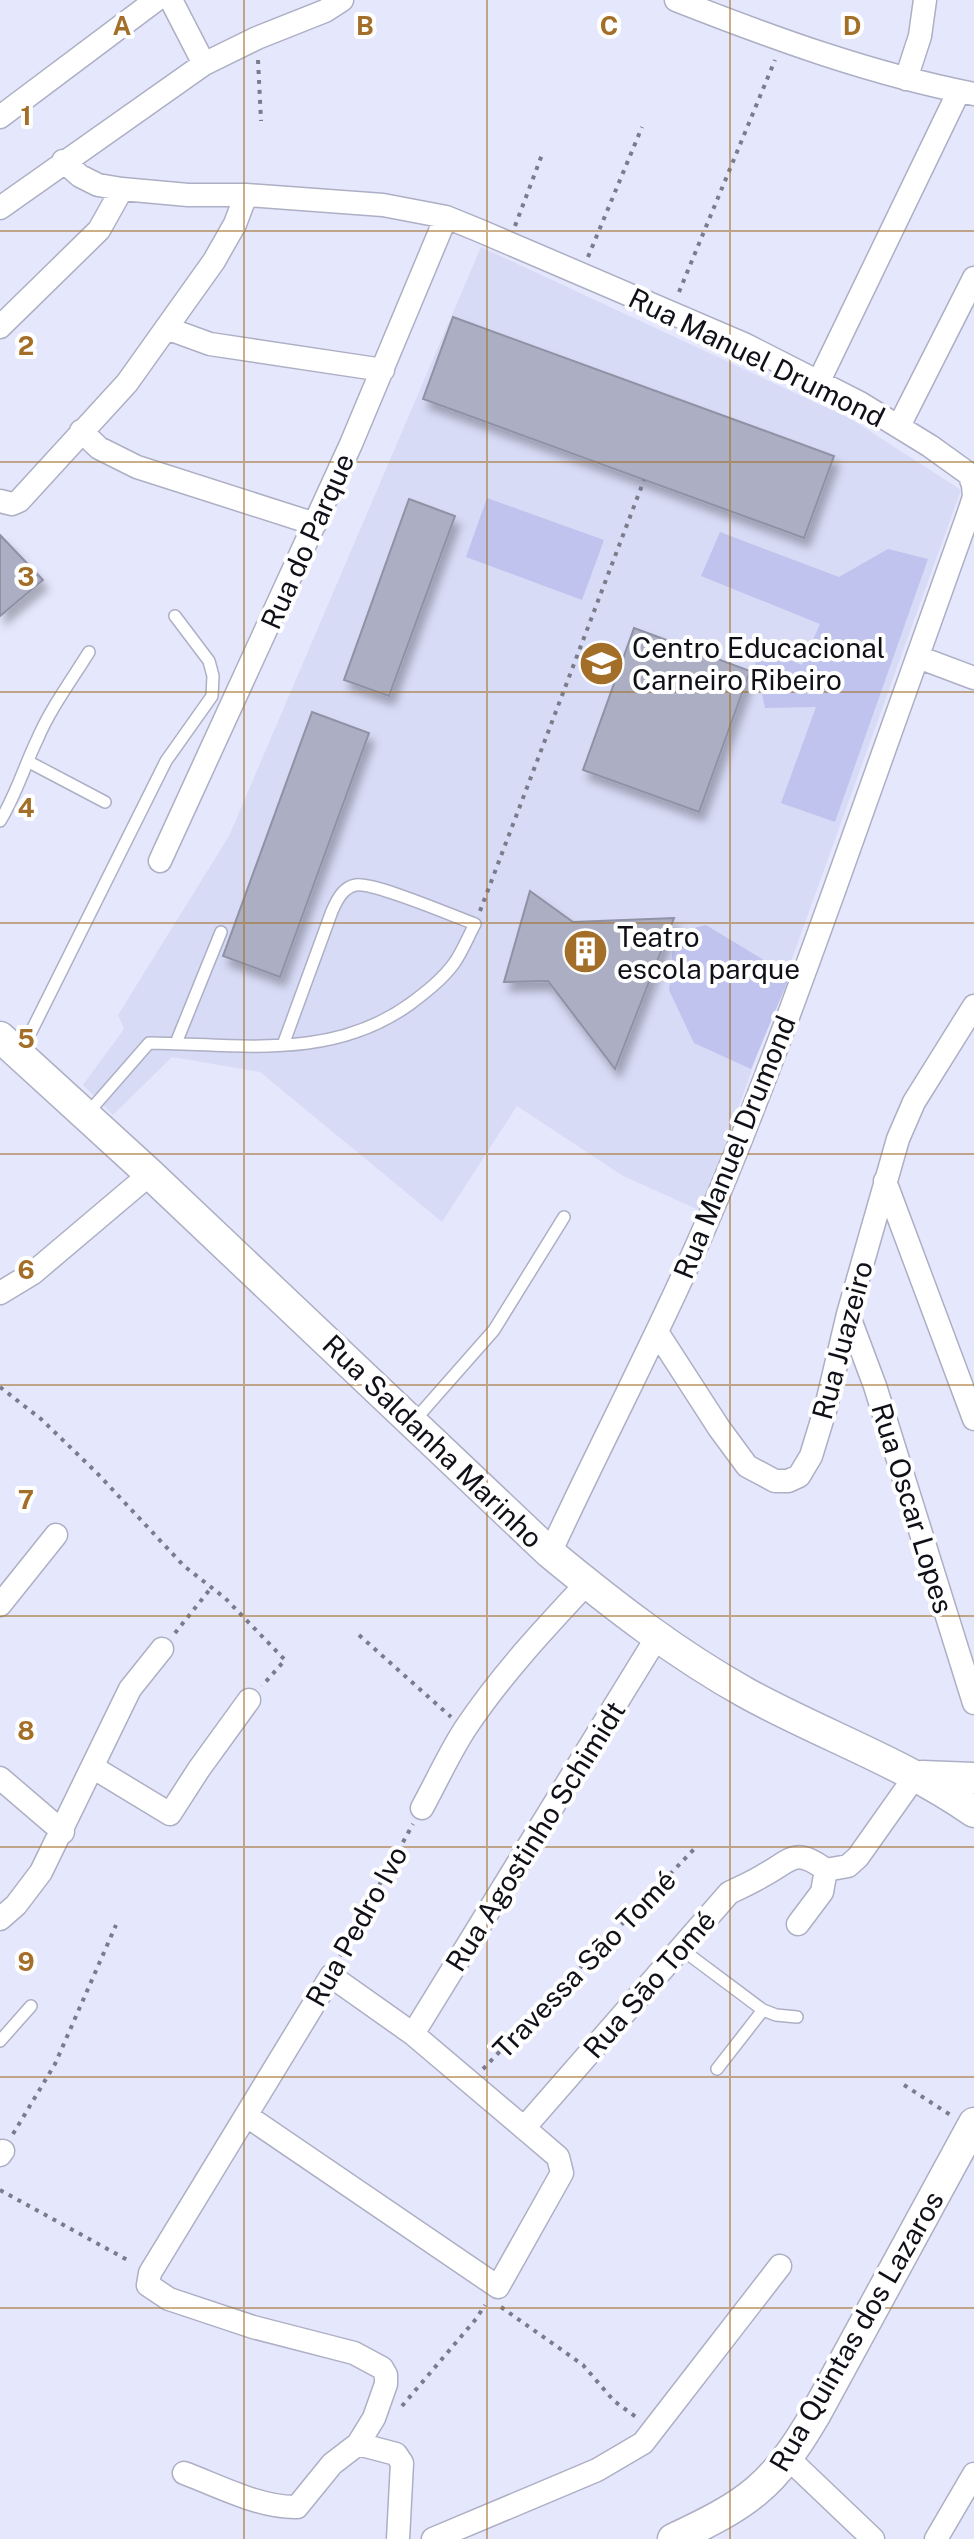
<svg xmlns="http://www.w3.org/2000/svg" width="974" height="2539" viewBox="0 0 974 2539" font-family="'Public Sans',sans-serif">
<defs>
<filter id="shadow"><feDropShadow dx="5" dy="9" stdDeviation="4" flood-color="#0004"/></filter>
</defs>
<rect width="100%" height="100%" fill="#e5e7fd"/>
<!-- built -->
<path fill="#d7dbf6" d="M481,247L851,419L961,490L701,1211L623,1176L517,1106L442,1222L260,1072L172,1057L113,1115L83,1085L124,1029L118,1015L229,836Z"/>
<!-- green -->
<path fill="#bfc3ed" d="M487,498L604,540L582,600L466,557Z
M720,532L839,577L888,549L928,559L835,822L781,803L816,707L765,708L751,643L802,665L820,624L701,576Z
M706,925L790,976L751,1069L694,1043L669,990L674,933Z"/>
<!-- building -->
<path fill="#acafc3" stroke="#8f91a5" stroke-width="2" filter="url(#shadow)" d="M453,317L834,456L804,538L423,399Z
M409,499L455,516L389,696L344,680Z
M0,535L43,580L0,616Z
M634,628L750,671L699,812L583,770Z
M312,712L369,733L280,977L223,956Z
M530,891L573,922L674,918L615,1069L548,981L504,982Z"/>
<g fill="none" stroke-linecap="round" stroke-linejoin="round">
<defs>
<path id="service" d="M29,762L105,802
M0,821C16,795 24,767 37,740C50,709 71,681 89,652
M176,1043L221,932
M20,1054L166,761L212,696L213,676L209,661L175,616
M87,1114L149,1043C240,1044 331,1061 410,1004C426,992 443,979 455,962C463,950 468,937 475,924C453,916 374,882 356,885C343,887 337,900 332,911L283,1045
M413,1422L494,1330L564,1217
M680,1948L763,2010L776,2015L797,2017
M0,2041L31,2006
M717,2069L763,2010"/>
<path id="minor" d="M171,0L204,64
M676,0C773,38 871,74 974,94
M906,79L920,36L925,0
M0,117L156,0
M63,161L80,176L98,185L122,189L188,195H246L383,205L446,217L478,230L744,344L860,403L930,446L969,474L973,485L974,497L968,515C924,641 879,766 834,891C792,1007 750,1123 701,1236C654,1343 599,1447 550,1553
M0,208L204,64L257,38L325,11L342,0
M0,327L99,230L122,189
M166,328L210,344L383,370
M819,381L959,91
M899,426L974,278
M81,431L99,448L137,467L315,524
M0,501L12,504L19,501L127,383L214,261L235,224L246,195
M918,657L974,678
M160,861L351,444L446,217
M885,1181L974,1419
M0,1293L33,1273L150,1174
M848,1314L875,1386L974,1703
M657,1332L719,1428L747,1466L775,1481H788L799,1476L811,1456L826,1407L848,1314L898,1139L914,1102L974,1006
M0,1605L56,1535
M94,1768L170,1814L199,1769L249,1700
M0,1778L63,1832
M422,1808C437,1781 450,1751 467,1726C502,1674 544,1629 587,1583
M826,1870L848,1866L858,1857L916,1775
M0,1919L16,1905L41,1872L130,1689L162,1649
M798,1924L822,1892L826,1870
M413,2034L657,1637
M524,2128L729,1893C741,1887 753,1882 764,1875C793,1859 795,1847 826,1870
M0,2155L3,2151
M358,2444L396,2454L402,2463L398,2539
M788,2458L873,2539
M184,2473C219,2486 260,2508 297,2507L332,2464L358,2444L374,2418L386,2384V2375L382,2368L354,2353L253,2327L169,2299L148,2285L150,2273L331,1976L413,2034L524,2128L558,2157L562,2173L498,2287L247,2116
M433,2539L597,2470L643,2443L780,2266
M936,2539L974,2474"/>
<path id="secondary" d="M0,1037L150,1174L550,1553C613,1605 676,1654 748,1694C823,1735 904,1763 974,1812
M922,1776L974,1778
M673,2539C748,2504 773,2487 815,2415L974,2123"/>
</defs>
<!-- service casing -->
<use href="#service" stroke="#adafc4" stroke-width="14"/>
<!-- minor casing -->
<use href="#minor" stroke="#adafc4" stroke-width="25"/>
<!-- secondary casing -->
<use href="#secondary" stroke="#adafc4" stroke-width="33"/>
<!-- path -->
<path stroke="#7b7c8b" stroke-width="4" stroke-dasharray="4 6" stroke-linecap="butt" d="M258,60L261,121
M515,226L543,152
M588,257L642,127
M679,292L775,60
M480,911L644,480
M0,1387L41,1419L97,1473L184,1566L225,1598L285,1660L262,1686
M175,1633L211,1588
M359,1635L451,1717
M340,1956L413,1824
M483,2069L697,1846
M904,2085L952,2116
M13,2134L55,2064L116,1925
M0,2190L131,2262
M501,2307L583,2365L614,2401L636,2417
M402,2406L476,2319L485,2305"/>
<!-- service -->
<use href="#service" stroke="#fff" stroke-width="11"/>
<!-- minor -->
<use href="#minor" stroke="#fff" stroke-width="22"/>
<!-- secondary -->
<use href="#secondary" stroke="#fff" stroke-width="30"/>
</g>
<!-- grid -->
<path fill="none" stroke="#a36e27" stroke-width="2" stroke-opacity="0.55" d="M244,0V2539M487,0V2539M730,0V2539M0,231H974M0,462H974M0,692H974M0,923H974M0,1154H974M0,1385H974M0,1616H974M0,1847H974M0,2077H974M0,2308H974"/>
<!-- icons -->
<defs>
<symbol id="school-disc" viewBox="-11 -11 22 22"><circle r="9.5" fill="#a36e27" stroke="#fff"/><path d="M0-5L7-2L0 1L-7-2ZM-4 1L0 2.5L4 1V4Q0 6-4 4Z" fill="#fff"/></symbol>
<symbol id="building-disc" viewBox="-11 -11 22 22"><circle r="9.5" fill="#a36e27" stroke="#fff"/><path d="M-4-6H4V6H1V3H-1V6H-4ZM-2.5-4.3h1.7v1.8h-1.7ZM.8-4.3h1.7v1.8H.8ZM-2.5-1h1.7V.8h-1.7ZM.8-1h1.7V.8H.8Z" fill="#fff"/></symbol>
</defs>
<g fill-rule="evenodd">
<use href="#school-disc" x="576" y="638" width="51" height="51"/>
<use href="#building-disc" x="560" y="926" width="51" height="51"/>
</g>
<g text-anchor="middle" dominant-baseline="central" stroke-width="8" stroke-linejoin="round" paint-order="stroke">
<!-- street labels -->
<g font-size="28" fill="#101118" stroke="#fff">
<text transform="translate(757 357) rotate(26)">Rua Manuel Drumond</text>
<text transform="translate(307 541) rotate(-66)">Rua do Parque</text>
<text transform="translate(734 1147) rotate(-68)">Rua Manuel Drumond</text>
<text transform="translate(842 1340) rotate(-75)">Rua Juazeiro</text>
<text transform="translate(433 1441) rotate(44)">Rua Saldanha Marinho</text>
<text transform="translate(913 1508) rotate(73)">Rua Oscar Lopes</text>
<text transform="translate(535 1836) rotate(-58)">Rua Agostinho Schimidt</text>
<text transform="translate(356 1926) rotate(-61)">Rua Pedro Ivo</text>
<text transform="translate(584 1964) rotate(-46)">Travessa São Tomé</text>
<text transform="translate(649 1984) rotate(-49)">Rua Sāo Tomé</text>
<text transform="translate(856 2331) rotate(-60)">Rua Quintas dos Lazaros</text>
</g>
<!-- poi labels -->
<g font-size="28" fill="#101118" stroke="#fff" text-anchor="start">
<text x="632" y="647">Centro Educacional<tspan x="632" dy="32">Carneiro Ribeiro</tspan></text>
<text x="617" y="936">Teatro<tspan x="617" dy="32">escola parque</tspan></text>
</g>
</g>
<g font-size="26" text-anchor="middle" font-weight="bold" fill="#a36e27" stroke="#fff" stroke-width="8" stroke-linejoin="round" paint-order="stroke">
<text x="122" y="35">A</text>
<text x="365" y="35">B</text>
<text x="609" y="35">C</text>
<text x="852" y="35">D</text>
<text x="26" y="125">1</text>
<text x="26" y="355">2</text>
<text x="26" y="586">3</text>
<text x="26" y="817">4</text>
<text x="26" y="1048">5</text>
<text x="26" y="1279">6</text>
<text x="26" y="1509">7</text>
<text x="26" y="1740">8</text>
<text x="26" y="1971">9</text>
</g>
</svg>
